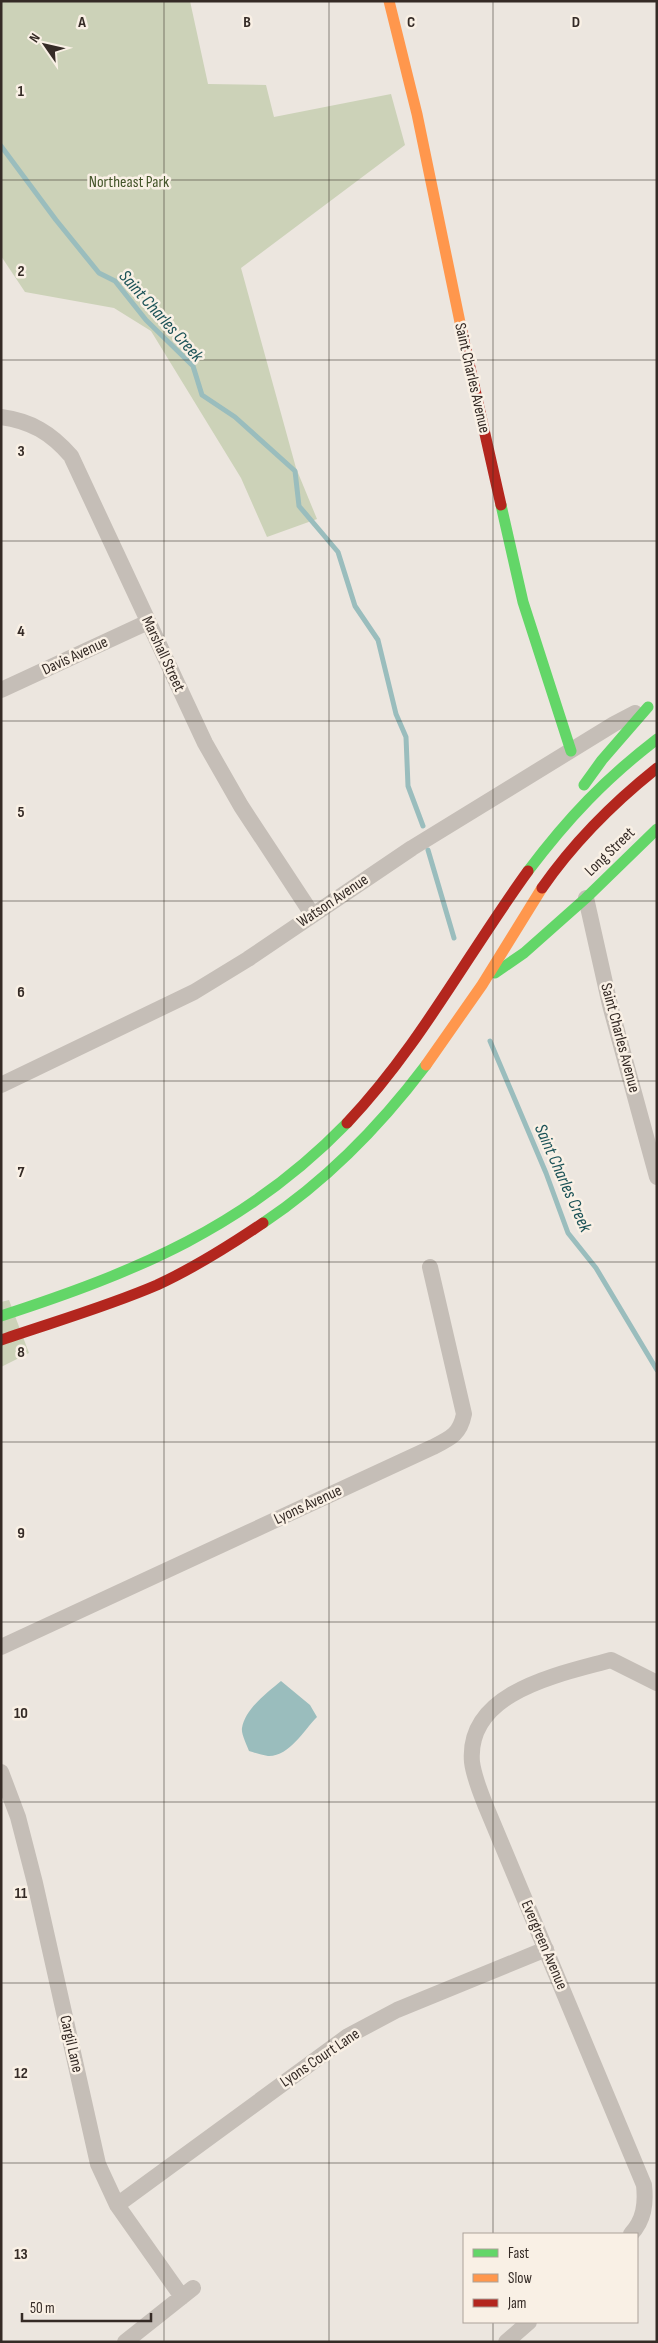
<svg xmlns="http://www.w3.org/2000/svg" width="658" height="2343" viewBox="0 0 658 2343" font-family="'Sofia Sans Condensed',sans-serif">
<rect width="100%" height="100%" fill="#ece6df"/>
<!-- green -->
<path fill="#ccd2b8" d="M1,1H190L208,84L266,85L274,117L391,94L405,145L241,268L296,468L317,519L267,537L241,478L151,331L114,308L25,292L1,256Z
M9,1300L29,1353L1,1367V1302Z"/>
<!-- water -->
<path fill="#9abdbd" d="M281,1681L310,1705L317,1717C304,1730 289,1757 268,1756C262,1755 255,1753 249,1751C247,1745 241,1734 242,1728C245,1709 268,1692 281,1681Z"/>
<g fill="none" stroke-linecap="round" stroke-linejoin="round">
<!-- stream -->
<path stroke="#9abdbd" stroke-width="5" d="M1,146L56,220L99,273L115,281L146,320L193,366L202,395L235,417L295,471L299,506L338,552L355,606L378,640L396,714L406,737L408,786L423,826
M428,850L454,938
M490,1041L546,1173L568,1233L596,1268L657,1370"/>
<!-- street -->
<path stroke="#c5beb7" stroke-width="16" d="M1,417C31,421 51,433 71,456L205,743L241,806L312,914
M1,690L148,622
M586,898L610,1005L657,1177
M1,1085L194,992L248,959L412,848L614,724L635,713
M1,1647L433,1447C451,1438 460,1434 464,1414L430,1267
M1,1772L18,1817L35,1883L98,2164L117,2205L182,2297
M117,2205L348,2036L397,2010L546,1949
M631,2234C644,2220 646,2204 644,2185L487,1809C481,1794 474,1778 472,1762C466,1691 561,1674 611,1660L657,1683
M125,2342L193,2288
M506,2342L529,2322"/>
<!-- fast -->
<path stroke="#63d668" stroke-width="11" d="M501,505L523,602L571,751
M584,785L602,760L648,707
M528,871C568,818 605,779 657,739
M586,898L657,829
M495,973L524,953L586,898
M263,1223C326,1181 380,1126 426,1065
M1,1316C136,1272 246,1227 347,1123"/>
<!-- slow -->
<path stroke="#ff974d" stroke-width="11" d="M389,1L417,114L462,332
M426,1065L482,985L542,888"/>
<!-- jam -->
<path stroke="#b3261e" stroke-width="11" d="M462,332L501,505
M542,888C574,842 613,803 657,768
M347,1123C419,1047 467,955 528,871
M1,1340C53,1322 106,1307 157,1285C194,1268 229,1246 263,1223"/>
</g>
<!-- grid -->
<path fill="none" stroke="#352b26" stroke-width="1" stroke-opacity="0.55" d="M164,1V2342M329,1V2342M493,1V2234M1,180H657M1,360H657M1,541H657M1,721H657M1,901H657M1,1081H657M1,1262H657M1,1442H657M1,1622H657M1,1802H657M1,1983H657M1,2163H657M493,2322V2342"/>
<g text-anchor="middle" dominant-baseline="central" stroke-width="5" stroke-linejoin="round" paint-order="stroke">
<!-- park labels -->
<g font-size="16" fill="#435429" stroke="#f9f0e5">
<text x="129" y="182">Northeast Park</text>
</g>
<!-- street labels -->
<g font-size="16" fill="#352b26" stroke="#f9f0e5">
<text transform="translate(472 378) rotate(77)">Saint Charles Avenue</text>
<text transform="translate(163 654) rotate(65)">Marshall Street</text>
<text transform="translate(75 656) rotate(-25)">Davis Avenue</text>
<text transform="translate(610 852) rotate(-44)">Long Street</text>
<text transform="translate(333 901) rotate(-34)">Watson Avenue</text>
<text transform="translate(620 1038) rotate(75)">Saint Charles Avenue</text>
<text transform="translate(308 1505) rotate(-25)">Lyons Avenue</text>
<text transform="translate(544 1945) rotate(67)">Evergreen Avenue</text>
<text transform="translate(71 2044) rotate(77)">Cargil Lane</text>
<text transform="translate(320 2058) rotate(-34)">Lyons Court Lane</text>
</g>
<!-- water labels -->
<g font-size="18" font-style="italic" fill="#1b5257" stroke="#f9f0e5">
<text transform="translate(161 316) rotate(48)">Saint Charles Creek</text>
<text transform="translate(563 1178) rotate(66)">Saint Charles Creek</text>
</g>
</g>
<g font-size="16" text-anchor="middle" font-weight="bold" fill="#352b26" stroke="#f9f0e5" stroke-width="5" stroke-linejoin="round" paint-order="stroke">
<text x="82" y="27">A</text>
<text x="247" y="27">B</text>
<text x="411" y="27">C</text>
<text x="576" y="27">D</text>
<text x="21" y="96">1</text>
<text x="21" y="276">2</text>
<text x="21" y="456">3</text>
<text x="21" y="636">4</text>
<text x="21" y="817">5</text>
<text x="21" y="997">6</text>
<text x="21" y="1177">7</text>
<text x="21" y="1357">8</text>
<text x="21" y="1538">9</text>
<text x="21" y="1718">10</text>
<text x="21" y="1898">11</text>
<text x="21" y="2078">12</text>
<text x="21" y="2259">13</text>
</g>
<!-- border -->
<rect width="658" height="2343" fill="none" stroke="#352b26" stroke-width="5"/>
<!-- legend -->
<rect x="463" y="2233" width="175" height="90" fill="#f9f0e5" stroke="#aba199"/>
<rect x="473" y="2249" width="25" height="8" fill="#63d668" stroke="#aba199"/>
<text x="508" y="2258" font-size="15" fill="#352b26">Fast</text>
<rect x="473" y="2274" width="25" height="8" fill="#ff974d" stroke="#aba199"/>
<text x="508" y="2283" font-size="15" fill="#352b26">Slow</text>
<rect x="473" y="2299" width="25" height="8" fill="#b3261e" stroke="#aba199"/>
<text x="508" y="2308" font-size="15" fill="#352b26">Jam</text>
<!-- north arrow -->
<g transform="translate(45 45) rotate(304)" stroke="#f9f0e5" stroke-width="4" paint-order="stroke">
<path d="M0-4L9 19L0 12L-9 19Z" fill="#352b26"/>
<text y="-8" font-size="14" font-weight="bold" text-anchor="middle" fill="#352b26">N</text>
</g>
<!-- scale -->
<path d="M22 2313v8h129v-8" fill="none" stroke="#352b26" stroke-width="2.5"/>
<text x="30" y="2313" font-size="15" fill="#352b26" stroke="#f9f0e5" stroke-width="4" paint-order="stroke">50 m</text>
</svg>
